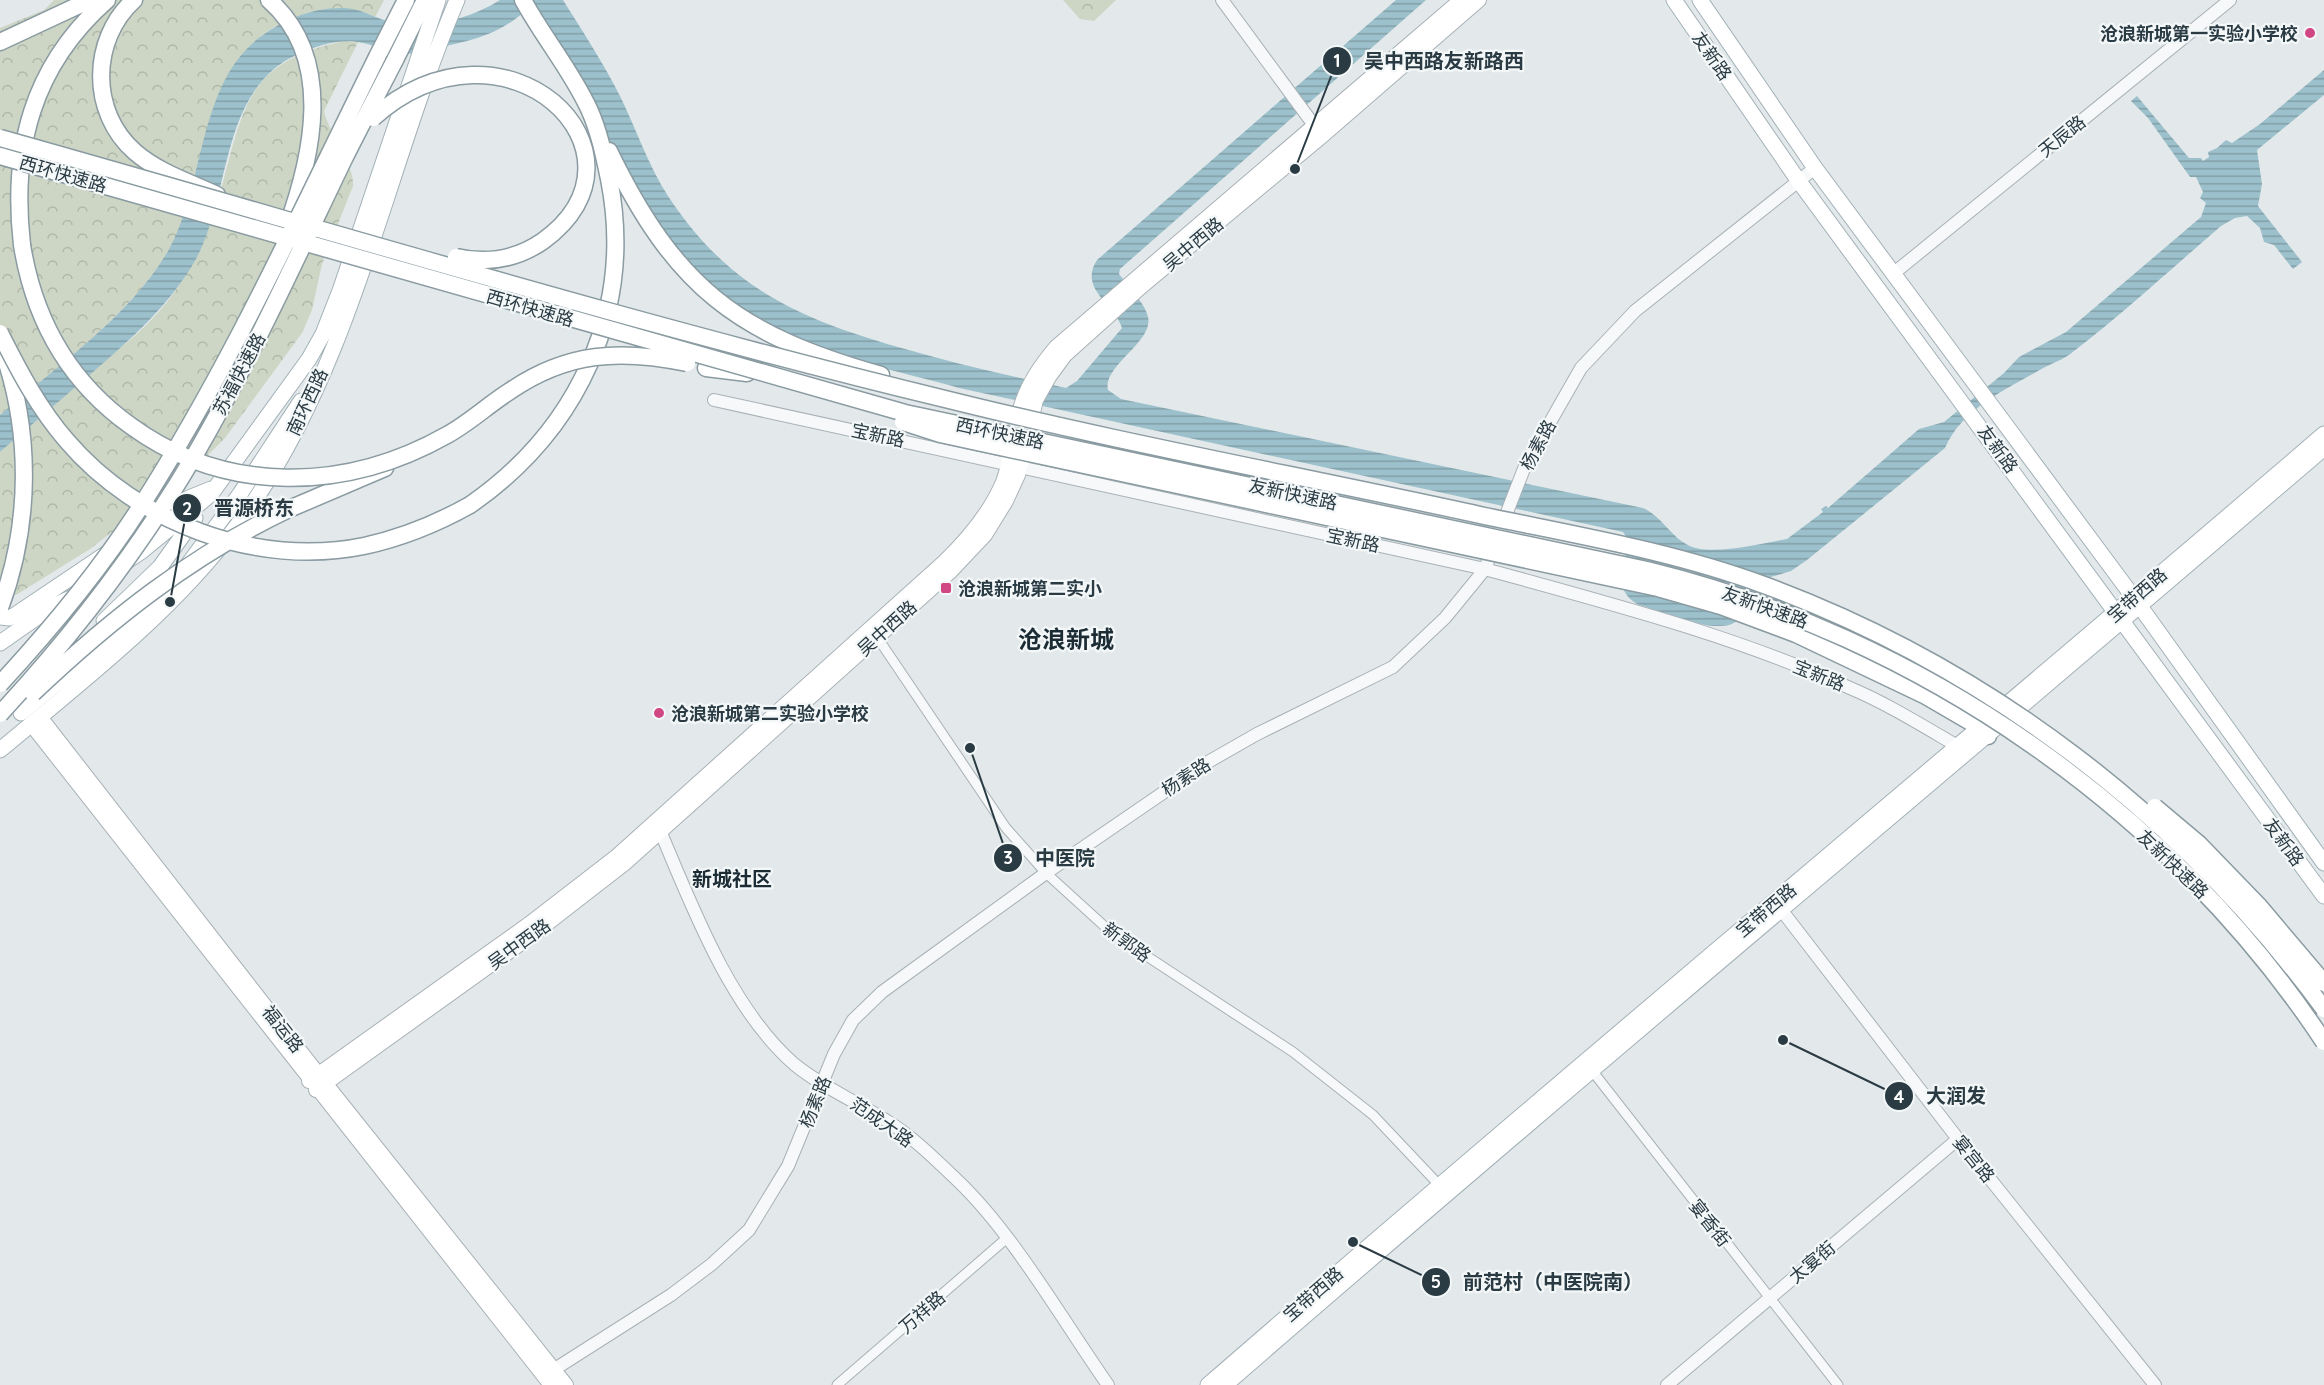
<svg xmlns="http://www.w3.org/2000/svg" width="2324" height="1385" viewBox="0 0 2324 1385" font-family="Quicksand,'Noto Sans SC',sans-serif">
<defs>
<pattern id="forest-crowns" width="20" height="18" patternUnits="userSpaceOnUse" patternTransform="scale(1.5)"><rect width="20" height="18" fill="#cdd5c4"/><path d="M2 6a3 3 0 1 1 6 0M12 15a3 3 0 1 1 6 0" fill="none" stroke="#b0b8aa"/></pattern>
<pattern id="water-rules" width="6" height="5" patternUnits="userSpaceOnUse" patternTransform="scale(1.5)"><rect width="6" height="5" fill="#9dc1cc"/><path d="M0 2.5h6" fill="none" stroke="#809ea7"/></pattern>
</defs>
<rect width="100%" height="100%" fill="#e3e9eb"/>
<!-- forest -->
<path fill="url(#forest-crowns)" d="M54,0H384L375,17C348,6 324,6 296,17C192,55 216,177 166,255C125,319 58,366 0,415V28L44,10Z
M1063,0H1116L1094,21L1080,19Z
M346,41L358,42L324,111C329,134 355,165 353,186L322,264L312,310L302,333L225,438L195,468L90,549L16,595H0V452C33,423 67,394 100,365C123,346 148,326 167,302C192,270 208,236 219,197C243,111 244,60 346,41Z"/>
<!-- water -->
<path fill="url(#water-rules)" d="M500,0H563C583,32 604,64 621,98C637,131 648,165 668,196C728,287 797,318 898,347C953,363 1009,376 1066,388L1077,381L1122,328C1115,304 1078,289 1097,260L1396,0H1426L1120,269L1119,274C1128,286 1145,303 1148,317C1154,342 1102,366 1108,390L1121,399L1643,508C1661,516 1669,534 1686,544C1708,558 1762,543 1787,539L1823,512L1821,509L1826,506L1828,508L1919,429L1944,422L2004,373L2019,357L2066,332L2201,217L2206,203L2200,198L2203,192L2196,177H2190L2148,118L2131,101L2137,96L2189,158H2201L2203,161L2209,157L2208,152L2217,148L2226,140L2232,143L2260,124L2324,70V95L2257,150L2262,184L2258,206L2302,262L2293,269L2274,245L2264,242L2260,228L2247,216L2235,218L2221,226C2172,268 2125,312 2074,351C2064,360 2049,364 2038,371C2003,391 1962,409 1945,448L1807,560L1791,571L1761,580C1754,593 1748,612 1737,621C1717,637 1660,611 1637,604C1612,589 1623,564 1629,541L1623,532L959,388C900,371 827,358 773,328C732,306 699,275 667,242L527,10C498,34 478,39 442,47C430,50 418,54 406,54C391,54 378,46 363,43C336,36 295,52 274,69C221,114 228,200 196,259C170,305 132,338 93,372C62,399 31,425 0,452V415C57,366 130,316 168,251C205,187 197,84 260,37C284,19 314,7 344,8C359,8 373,17 387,21C426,29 467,21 500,0Z"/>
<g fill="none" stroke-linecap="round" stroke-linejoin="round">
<defs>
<path id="minor" d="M875,634L1006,828L1046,873L1113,934L1293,1052L1373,1115L1442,1188
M1590,1068L1838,1385
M837,1385L1007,1238"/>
<path id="tertiary" d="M1222,0L1319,132
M1894,273L2230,0
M714,400L1485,569C1608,603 1733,635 1850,688C1888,704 1923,726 1959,747L1963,752
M655,825L661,833C693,909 731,1009 794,1064C822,1087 857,1102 887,1121C912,1136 936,1160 957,1180C1013,1233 1063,1321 1108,1385
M1776,903L1958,1139L2155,1385
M547,1374L671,1295L712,1264L749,1230L788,1166L834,1054L853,1020L882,992L1046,873L1208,762L1257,734L1393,667L1445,618L1485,569L1525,466L1581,368L1635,311L1815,168
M1667,1385L1958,1139"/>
<path id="secondary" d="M40,717L325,1083L566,1385
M31,724L551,1385
M309,1081L529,924L617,856L943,563C967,540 990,513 1003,482C1012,458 1014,431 1021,406C1028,383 1041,365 1056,347L1461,0
M316,1090L535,933L624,864L951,571L985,535L1006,501L1018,475L1036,400L1049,377L1065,355L1142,286L1322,136L1479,0"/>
<path id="primary" d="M1674,0L1798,180L2324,896
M1700,0L1815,168L2134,598L2324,863
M187,566L240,494L301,401
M0,617L9,618L15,615L189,498L211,489
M104,621L160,567L195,518
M0,643L53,606L75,596L142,551L211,494L309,359L323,334L341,288L438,0
M21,713L148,608L171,584
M0,750C90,675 190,599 255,500C356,349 387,165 457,0
M1208,1385C1577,1064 1953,753 2324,434
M1225,1385C1588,1069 1959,762 2324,448"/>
<path id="trunk" d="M134,0C91,39 89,112 135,152C158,172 189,182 217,195
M269,0C336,59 312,158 286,230
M0,42L90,0
M377,57L406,0
M395,60L425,0
M609,151C675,287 736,334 881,375
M22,245C11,149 32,66 107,0
M706,368L747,373
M470,505C578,430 635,310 609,179C604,155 599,131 589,109C571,70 543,37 523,0
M289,509L385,468
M0,608C31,525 32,432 2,348
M1796,634L1926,696L1981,728L1988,736"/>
</defs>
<!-- minor casing -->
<use href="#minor" stroke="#a8b1b6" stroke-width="11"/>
<!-- tertiary casing -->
<use href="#tertiary" stroke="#a8b1b6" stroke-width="14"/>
<!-- secondary casing -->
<use href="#secondary" stroke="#a8b1b6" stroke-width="16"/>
<!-- primary casing -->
<use href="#primary" stroke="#a2b1b7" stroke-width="17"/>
<!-- trunk casing -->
<use href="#trunk" stroke="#8a9ba2" stroke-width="19"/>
<!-- minor -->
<use href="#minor" stroke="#f6f8f9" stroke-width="9"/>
<!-- tertiary -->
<use href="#tertiary" stroke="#f6f8f9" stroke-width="12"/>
<!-- secondary -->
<use href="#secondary" stroke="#fff" stroke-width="14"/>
<!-- primary -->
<use href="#primary" stroke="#fff" stroke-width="15"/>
<!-- trunk -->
<use href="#trunk" stroke="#fff" stroke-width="16"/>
<defs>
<path id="trunk-bridge" d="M373,118C505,0 665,153 543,241C517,259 487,264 456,257
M0,138C314,226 627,322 945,399C1122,443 1302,476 1480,515C1575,535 1672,551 1764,585C1989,668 2182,816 2324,1009
M0,156L905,413L1647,570C1919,636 2170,809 2324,1042
M22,245C34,319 69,382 131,426C226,495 346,492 447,435C469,423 488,405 510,391C567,352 620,349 687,363
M0,333C19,371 39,409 67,441C137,523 257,568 364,546C401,538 436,524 470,505
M903,422L940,434L1658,588L1721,606L1796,634
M0,684C51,629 100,570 141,506C232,364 302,208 377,57
M33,693C111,619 192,555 289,509
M0,714C74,634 141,547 196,453C251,358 296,259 343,161C360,127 378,93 395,60
M2155,807L2199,844L2258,905L2324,983"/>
</defs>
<!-- trunk-bridge casing -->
<use href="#trunk-bridge" stroke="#8a9ba2" stroke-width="19" stroke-linecap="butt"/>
<!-- trunk-bridge -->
<use href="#trunk-bridge" stroke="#fff" stroke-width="16"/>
</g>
<!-- markers -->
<g fill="#d14784" stroke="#f3f7f8" stroke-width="2">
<circle cx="2310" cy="33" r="6"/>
<rect x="940" y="582" width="12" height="12" rx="3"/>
<circle cx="659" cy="713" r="6"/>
</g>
<g text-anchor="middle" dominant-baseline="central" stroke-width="4.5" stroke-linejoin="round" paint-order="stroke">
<!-- poi labels -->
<g font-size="18" font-weight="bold" fill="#2a3b44" stroke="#f3f7f8" text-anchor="start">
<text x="2298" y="33" text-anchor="end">沧浪新城第一实验小学校</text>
<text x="958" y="588">沧浪新城第二实小</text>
<text x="671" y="713">沧浪新城第二实验小学校</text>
</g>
<!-- street labels -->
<g font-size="18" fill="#2a3b44" stroke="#f3f7f8">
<text transform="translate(1712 56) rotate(55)">友新路</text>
<text transform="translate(2062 136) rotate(-39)">天辰路</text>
<text transform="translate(63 174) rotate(16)">西环快速路</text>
<text transform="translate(1193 244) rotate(-40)">吴中西路</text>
<text transform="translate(530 308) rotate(16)">西环快速路</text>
<text transform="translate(239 374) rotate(-62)">苏福快速路</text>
<text transform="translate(307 402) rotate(-65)">南环西路</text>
<text transform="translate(1000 433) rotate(12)">西环快速路</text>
<text transform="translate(878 435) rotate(12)">宝新路</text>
<text transform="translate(1538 445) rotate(-62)">杨素路</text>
<text transform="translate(1998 449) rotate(54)">友新路</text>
<text transform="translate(1293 494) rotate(12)">友新快速路</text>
<text transform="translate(1353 540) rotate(12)">宝新路</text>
<text transform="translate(2137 595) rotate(-41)">宝带西路</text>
<text transform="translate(1765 607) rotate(20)">友新快速路</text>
<text transform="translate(887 628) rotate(-42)">吴中西路</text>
<text transform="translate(1819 675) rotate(22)">宝新路</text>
<text transform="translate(1186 777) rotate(-33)">杨素路</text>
<text transform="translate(2284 842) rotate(54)">友新路</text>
<text transform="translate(2173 864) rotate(44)">友新快速路</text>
<text transform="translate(1766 910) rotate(-40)">宝带西路</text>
<text transform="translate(1127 942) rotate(36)">新郭路</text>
<text transform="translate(519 944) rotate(-36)">吴中西路</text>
<text transform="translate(283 1029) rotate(52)">福运路</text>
<text transform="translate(815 1102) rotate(-68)">杨素路</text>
<text transform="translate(882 1122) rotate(35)">范成大路</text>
<text transform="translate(1974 1159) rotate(51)">宴宫路</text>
<text transform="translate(1710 1223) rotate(52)">宴香街</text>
<text transform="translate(1812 1262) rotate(-40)">太宴街</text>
<text transform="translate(1313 1294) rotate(-41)">宝带西路</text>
<text transform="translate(922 1312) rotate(-41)">万祥路</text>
</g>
<!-- neighbourhood labels -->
<g font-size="20" font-weight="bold" fill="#1c2c35" stroke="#f3f7f8">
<text x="732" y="878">新城社区</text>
</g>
<!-- district labels -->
<g font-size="24" font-weight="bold" fill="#1c2c35" stroke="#f3f7f8">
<text x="1066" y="639">沧浪新城</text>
</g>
</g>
<!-- callouts -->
<path fill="none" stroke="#2a3b44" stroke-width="2" d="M1295 169L1337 61M170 602L187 508M970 748L1008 858M1783 1040L1899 1096M1353 1242L1436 1282"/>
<g fill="#2a3b44" stroke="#f3f7f8" stroke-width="2">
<circle cx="1295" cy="169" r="6"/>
<circle cx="170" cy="602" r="6"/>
<circle cx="970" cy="748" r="6"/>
<circle cx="1783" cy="1040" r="6"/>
<circle cx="1353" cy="1242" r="6"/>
<circle cx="1337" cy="61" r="15"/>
<circle cx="187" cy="508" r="15"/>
<circle cx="1008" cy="858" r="15"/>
<circle cx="1899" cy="1096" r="15"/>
<circle cx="1436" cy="1282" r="15"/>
</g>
<g font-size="18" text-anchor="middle" font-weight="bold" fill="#fff">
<text x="1337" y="67">1</text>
<text x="187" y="515">2</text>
<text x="1008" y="864">3</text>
<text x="1899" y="1103">4</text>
<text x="1436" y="1288">5</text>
</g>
<g font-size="20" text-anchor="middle" font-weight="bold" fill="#2a3b44" stroke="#f3f7f8" stroke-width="4.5" stroke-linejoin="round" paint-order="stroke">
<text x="1444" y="68">吴中西路友新路西</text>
<text x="254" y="515">晋源桥东</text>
<text x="1065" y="865">中医院</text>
<text x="1956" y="1103">大润发</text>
<text x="1553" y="1289">前范村（中医院南）</text>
</g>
</svg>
